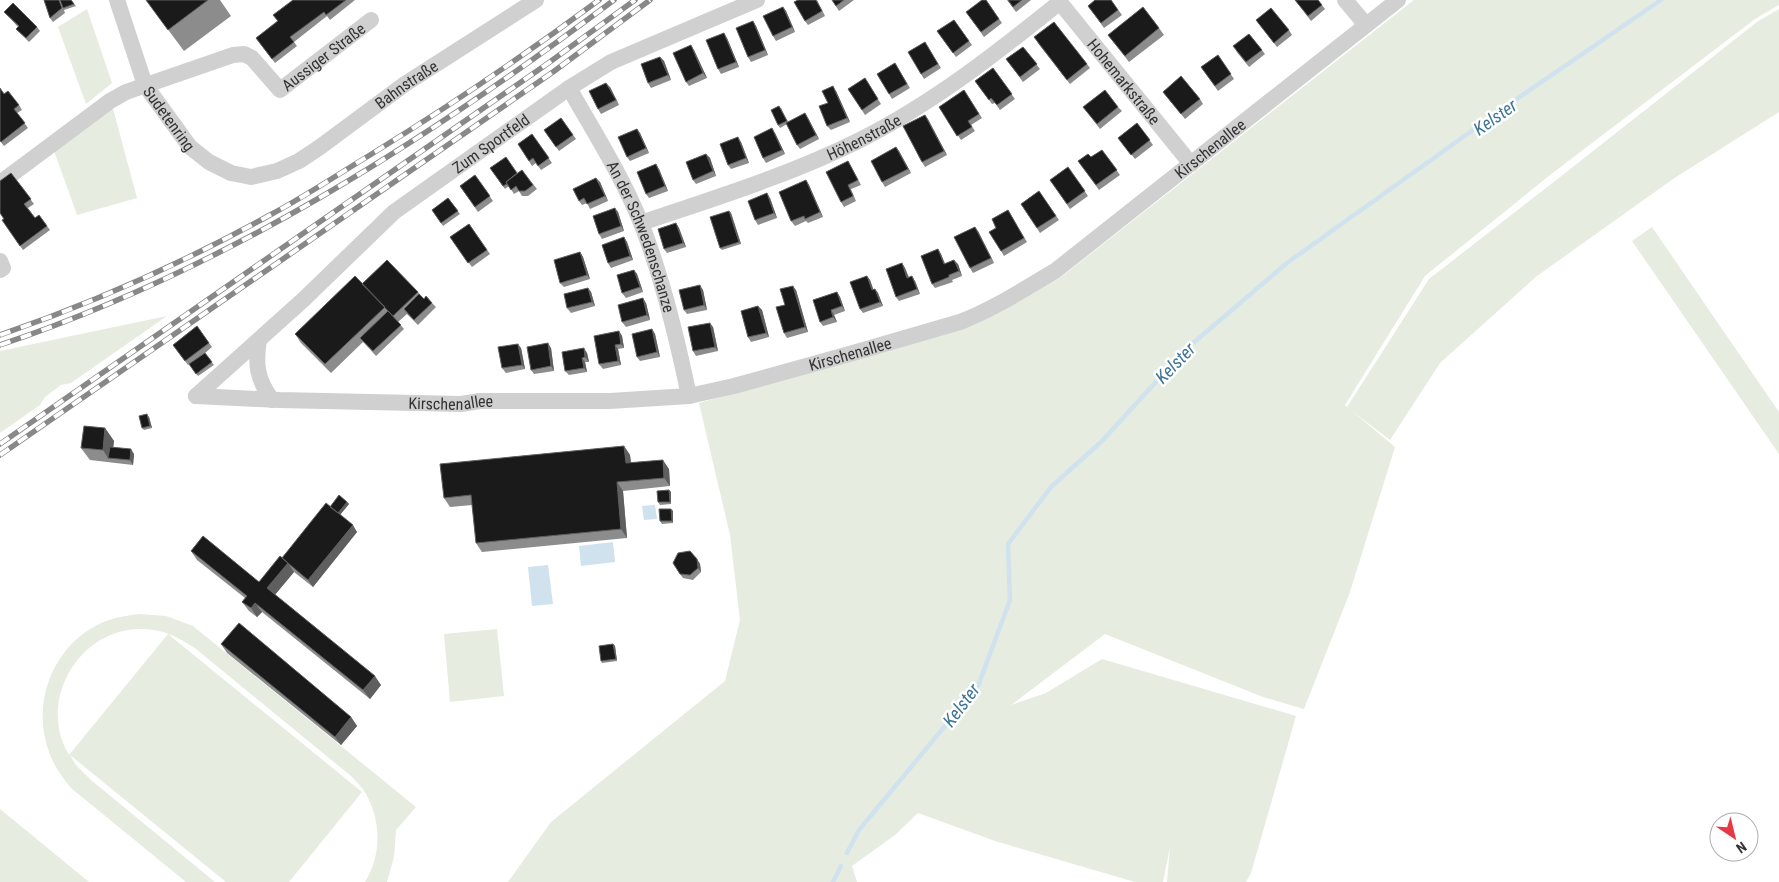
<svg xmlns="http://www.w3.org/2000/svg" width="1779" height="882" viewBox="0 0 1779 882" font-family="'Roboto Condensed',sans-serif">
<rect width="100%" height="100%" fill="#fff"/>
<!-- green -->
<path fill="#e6ecdf" d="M1414,0H1779V5L1755,19L1550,175L1425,276L1345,405L1395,447L1350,592L1304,709L1263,697L1105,634L1011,705L1046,693L1102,659L1296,716L1251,873L1246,882H1167L1170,847L1163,882H1135L995,841L918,813L895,835L852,866L857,882H508L551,822L725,681L740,620L730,535L699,403L974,325L1061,277Z
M87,9L112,83L86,104L58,27Z
M1779,9V112L1673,179L1537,276L1440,363L1390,440L1347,407L1429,279L1555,181L1757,22Z
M112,105L137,198L77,215L53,148Z
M1652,227L1779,412V454L1632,241Z
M167,316L71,383L61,385L45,397L40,405L0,433V351Z
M140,614L166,616L193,626L416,807L396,830L394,857L387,882H365C382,855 381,821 366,794C362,787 356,781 351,776L196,649C179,637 161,628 139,629C78,630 37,702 69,755L168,634L362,792L289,882H226L70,755L76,765L91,780L215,882H186L71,788C62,777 54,766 49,752C30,701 55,641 106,621C117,617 129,615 140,614Z
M497,629L504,696L450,702L444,634Z
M0,809L89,882H0Z"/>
<!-- water -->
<path fill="#cfe2ee" d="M655,505L657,519L644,520L642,506Z
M613,542L615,562L581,566L579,546Z
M548,565L553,604L532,606L528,567Z"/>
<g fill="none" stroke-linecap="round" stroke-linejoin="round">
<!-- stream -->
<path stroke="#cfe2ee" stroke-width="4.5" d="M847,853L859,830L978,686L1010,600L1008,544L1051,487L1102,441L1185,350L1287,263L1508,105L1661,0
M833,882L841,866"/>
<!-- minor -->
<g stroke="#d0d0d0" stroke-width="16">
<path id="s1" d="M117,0L145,85L190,147L209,162L231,173L251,177L277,171L299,161L320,147L405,84L536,0"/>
<path id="s2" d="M1058,0L1191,164"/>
<path d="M1345,0L1366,25"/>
<path id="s3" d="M569,88C594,132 622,176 641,223C663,279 677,338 689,396"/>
<path id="s4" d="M0,183L110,101L126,92L233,55L244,54L252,58L280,90L371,20"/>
<path id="s5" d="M641,223C715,198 790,175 860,140C933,103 997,53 1060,2"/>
<path d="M0,261L3,268L0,270"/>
<path d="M259,340C255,365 257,379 272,400"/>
<path id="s6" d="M196,396L279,400L461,404L480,401H610L689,396L734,386L853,353L960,322C994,309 1024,289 1055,271L1398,0"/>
<path id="s7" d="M196,396L303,300L394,212L569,88L611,62L757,0"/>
</g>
<defs>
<path id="rail" d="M0,335C93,303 183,263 270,215C304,197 337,175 370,155C448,107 525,55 599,0
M0,345C224,270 426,141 614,0
M0,444L547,64L635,0
M0,455L553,72L650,0"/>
</defs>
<!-- rail casing -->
<use href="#rail" stroke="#888" stroke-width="5.5"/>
<!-- rail -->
<use href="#rail" stroke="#fff" stroke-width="4" stroke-dasharray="11" stroke-linecap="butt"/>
</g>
<!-- wall -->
<path fill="#8c8c8c" d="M71,0L76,6L64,10L65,13L53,22L50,18Z
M146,0H220L231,16L184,51Z
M293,0H355L330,20L327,16L294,42L297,46L275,63L256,38L277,21Z
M817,0L825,16L808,25L805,21Z
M832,0H854L839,11Z
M986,0L1002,23L984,37L966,12Z
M1007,0H1031L1016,12Z
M1111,0L1122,15L1104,28L1088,6Z
M1295,0H1318L1325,9L1311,21Z
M783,7L786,11L795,32L776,41L773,36Z
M4,12L37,27L40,31L29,42L16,29L18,27L8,16Z
M954,20L972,45L956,57L937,31Z
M1256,20L1289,30L1292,35L1277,47Z
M753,21L756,26L768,55L751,62L748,57Z
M1159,28L1164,35L1129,62L1108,35Z
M1249,34L1265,54L1249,67L1236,51Z
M727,38L739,67L721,74L718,69Z
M925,42L941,68L924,79L921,74Z
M1037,42L1087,64L1090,68L1070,84Z
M1023,47L1040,69L1023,82L1006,59Z
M694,50L707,78L689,86L686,82Z
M1218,55L1234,79L1218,91L1201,67Z
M660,57L664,61L671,80L651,88L648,83Z
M898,68L910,88L892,99L889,94Z
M993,68L1015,99L1000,110L995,103L992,104L975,81Z
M865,78L881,104L865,115L848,89Z
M610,87L619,105L601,114L598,109Z
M964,90L982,118L971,125L975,131L961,140L939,107Z
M836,91L850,122L831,130L827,126L828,103Z
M1163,92L1200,99L1203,104L1185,119Z
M4,94L19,105L22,110L17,113L28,128L4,146L0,141Z
M1083,107H1118L1122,111L1100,129Z
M781,108L788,122L808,118L819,139L800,149L797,145L787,124L780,128L778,125Z
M925,115L947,155L925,167L922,162Z
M561,118L576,139L559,151L544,130Z
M1137,123L1153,145L1135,159L1118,138Z
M637,129L640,133L649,153L630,161L627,157Z
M775,133L785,154L766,163L763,158Z
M532,134L552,163L541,170L536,163L532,166L518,144Z
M741,142L749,163L731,169L728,165Z
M1102,150L1120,175L1099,190L1078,161L1091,157Z
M899,151L911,173L885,187L882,182Z
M706,154L710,158L716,176L696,184L693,180Z
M848,161L851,166L861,185L851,189L856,201L844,207L841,202Z
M1068,167L1088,196L1070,209L1050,180Z
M490,168L517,173L522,170L537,189L528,196H522L519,191L514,194L509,186L505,189Z
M659,169L668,191L649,198L646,194Z
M11,173L34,204L28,208L35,218L39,215L50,230L23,250L2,220L4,219Z
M475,175L493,201L478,212L460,186Z
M806,180L809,185L823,217L808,223L806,221L795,226L791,221Z
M600,182L608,201L590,209L587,203L582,205L579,201Z
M1039,191L1059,220L1040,233L1021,204Z
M448,198L460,214L443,226L432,210Z
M770,198L777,218L758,225L755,220Z
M1008,210L1027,242L1004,256L1001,251L996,228Z
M729,211L731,213L741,244L722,250L720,248Z
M618,212L624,231L602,239L599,234Z
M676,223L679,228L686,247L667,253L664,249Z
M469,224L490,254L472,267L450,237Z
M978,231L994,263L973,273L970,268Z
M624,237L627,242L633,260L611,268L608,263Z
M938,249L941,254L945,264H958L962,276L952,280L953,282L935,288L932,284Z
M580,252L583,257L590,279L564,287L560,283Z
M902,263L905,268L909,277L915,281L920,294L899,301L896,297Z
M634,270L637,274L643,292L626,298L622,293Z
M867,276L870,280L873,289H875L878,293L883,306L863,313L860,309Z
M362,284L418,292L424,299L432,303L436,307L418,325L407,314L398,322L404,329L376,356L363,342L331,373L301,343L295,334Z
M588,288L591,292L595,306L571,313L567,308Z
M703,290L707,310L687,314L684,310Z
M796,290L808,332L787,338L784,333L785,305Z
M837,292L840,297L845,311L834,315L837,322L823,326L820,322Z
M646,303L650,320L626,327L622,322Z
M758,306L762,310L769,337L751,342L748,337Z
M197,326L212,347L205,353L214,365L198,376L189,364L188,365L173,345Z
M713,327L718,351L696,356L693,351Z
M652,329L655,334L660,357L640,361L637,357Z
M619,331L622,336L624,348L618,349L621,365L603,369L599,364Z
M521,348L525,369L506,373L502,368Z
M551,348L554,371L534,374L531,370Z
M587,353L589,362H585L587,372L569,375L565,371Z
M149,417L152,428L144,430L142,428Z
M105,428L114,441L113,447L134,454L133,465L90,460L81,448Z
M624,446L630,455L631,463L669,469L670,486L623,491L627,538L482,552L476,543L472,505L450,507L444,498Z
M669,490L671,492V504L660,505L658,502Z
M347,502L349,504L340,515L357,532L313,587L294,572L275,595L381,685L370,699L262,612L257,617L249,611L242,602L245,598L197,560L191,551L259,582L330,507Z
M671,509L673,511V523L662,524L660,521Z
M697,559L700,564L701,572L693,580L683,578L680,574Z
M221,644L351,717L357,726L341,745L227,653Z
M613,644L615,646L617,661L602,663L601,661Z"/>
<!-- shaded-wall -->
<path fill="#5f5f5f" d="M783,7L786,11L795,32L792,27Z
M753,21L756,26L768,55L765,50Z
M724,33L727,38L739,67L736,62Z
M691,45L694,50L707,78L703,73Z
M660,57L664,61L671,80L668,75Z
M606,83L610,87L619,105L616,100Z
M833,86L836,91L850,122L847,118Z
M805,113L808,118L819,139L816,135Z
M925,115L928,119L947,155L944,151Z
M772,128L775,133L785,154L782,150Z
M637,129L640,133L649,153L646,148Z
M738,137L741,142L749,163L746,158Z
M896,147L899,151L911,173L908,169Z
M706,154L710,158L716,176L713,171Z
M656,164L659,169L668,191L665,186Z
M596,178L600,182L608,201L605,196Z
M806,180L809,185L823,217L820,212Z
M767,193L770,198L777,218L774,213Z
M615,208L618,212L624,231L621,226Z
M729,211L731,213L741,244L739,242Z
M676,223L679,228L686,247L683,243Z
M975,227L978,231L994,263L991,258Z
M624,237L627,242L633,260L630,256Z
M938,249L941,254L947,269L944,264Z
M580,252L583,257L590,279L587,275Z
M954,260L958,264L962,276L959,271Z
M902,263L905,268L910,282L907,278Z
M634,270L637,274L643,292L640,287Z
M867,276L870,280L875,294L872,290Z
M912,276L915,281L920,294L917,289Z
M700,285L703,290L707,310L704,305Z
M793,286L796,290L808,332L805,327Z
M588,288L591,292L595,306L592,302Z
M875,289L878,293L883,306L880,302Z
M837,292L840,297L845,311L842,306Z
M643,298L646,303L650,320L647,315Z
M758,306L762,310L769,337L766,333Z
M831,310L834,315L837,322L833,317Z
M710,323L713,327L718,351L715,347Z
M652,329L655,334L660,357L657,352Z
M619,331L622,336L624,348L621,344Z
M548,343L551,348L554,371L551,366Z
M518,344L521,348L525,369L522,365Z
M615,345L618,349L621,365L618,361Z
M584,348L587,353L589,362L585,357Z
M582,358L585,362L587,372L584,368Z
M147,414L149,417L152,428L150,426Z
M105,428L114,441L112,458H108L103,450Z
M624,446L630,455L632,472L626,463Z
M131,449L134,454L133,465L130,460Z
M663,460L669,469L670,486L664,478Z
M617,482L623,491L627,538L621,529Z
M669,490L671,492V504L670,502Z
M347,502L349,504L339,516L337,514Z
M671,509L673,511V523L672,521Z
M353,525L357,532L313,587L308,580Z
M697,559L700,564L701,572L698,568Z
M288,563L294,572L273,597L267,588Z
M255,603L262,612L257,617L251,608Z
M613,644L615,646L617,661L616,659Z
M375,676L381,685L370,699L363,690Z
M351,717L357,726L341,745L335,737Z"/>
<!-- building -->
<path fill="#1a1a1a" stroke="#5f5f5f" d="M44,0H59L62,8L50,18Z
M60,0H71L74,4L63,8Z
M146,0H208L168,30Z
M293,0H346L326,15L324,12L290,37L294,42L272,59L256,38L278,21L273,15Z
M798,0H816L822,11L805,21L794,2Z
M832,0H844L836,6Z
M982,0H986L999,19L981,32L966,12Z
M1008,0H1022L1013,7Z
M1095,0H1111L1118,10L1101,23L1088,6Z
M1295,0H1318L1322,5L1308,16Z
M13,3L37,27L26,38L16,29L19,26L4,12Z
M783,7L792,27L773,36L763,16Z
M1143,7L1159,28L1125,56L1108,35Z
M1271,8L1289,30L1274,43L1256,20Z
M954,20L969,41L953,53L937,31Z
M753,21L765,50L748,57L736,28Z
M1054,22L1087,64L1067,80L1034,37Z
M724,33L736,62L718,69L706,40Z
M1249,34L1262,50L1246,62L1233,46Z
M925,42L938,64L921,74L908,52Z
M691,45L703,73L686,82L673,53Z
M1023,47L1037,64L1020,77L1006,59Z
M1218,55L1231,74L1215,86L1201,67Z
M660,57L668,75L648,83L641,64Z
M895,63L907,84L889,94L877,74Z
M993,68L1012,94L997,105L991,98L989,100L975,81Z
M1181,76L1200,99L1181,114L1163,92Z
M865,78L878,99L862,110L848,89Z
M606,83L616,100L598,109L589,91Z
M833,86L847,118L827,126L819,106L828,103L822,91Z
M0,88L4,94L8,91L19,105L14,109L25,123L1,142L0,141Z
M964,90L979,114L968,121L972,127L957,136L939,107Z
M1105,90L1118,107L1097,124L1083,107Z
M779,106L787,121L778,125L771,110Z
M805,113L816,135L797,145L786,123Z
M925,115L944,151L922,162L903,126Z
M561,118L573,135L556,147L544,130Z
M1137,123L1150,140L1131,155L1118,138Z
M772,128L782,150L763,158L754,137Z
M637,129L646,148L627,157L618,137Z
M532,134L549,158L538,166L533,158L529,161L518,144Z
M738,137L746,158L728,165L720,144Z
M896,147L908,169L882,182L871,161Z
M1102,150L1117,170L1096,185L1078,161L1088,154L1091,157Z
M706,154L713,171L693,180L686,162Z
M506,157L517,173L506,182L507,184L503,186L490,168Z
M848,161L858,180L848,185L853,196L841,202L826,172Z
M656,164L665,186L646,194L637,172Z
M1068,167L1085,191L1067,204L1050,180Z
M522,170L533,185L525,191H519L516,186L511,190L506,182Z
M11,173L31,199L24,204L35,218L39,215L47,226L20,246L2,220L4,219L0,213V181Z
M475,175L490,196L475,207L460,186Z
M596,178L605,196L587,204L584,198L579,201L573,189Z
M806,180L820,212L805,219L804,216L791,221L779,192Z
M1039,191L1056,216L1037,228L1021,204Z
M767,193L774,213L755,220L748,201Z
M448,198L458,211L441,223L432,210Z
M615,208L621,226L599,234L593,216Z
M1008,210L1024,238L1001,251L989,232L996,228L992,219Z
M729,211L739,242L720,248L710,217Z
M676,223L683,243L664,249L658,229Z
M469,224L487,250L468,263L450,237Z
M975,227L991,258L970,268L954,237Z
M624,237L630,256L608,263L602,245Z
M938,249L944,264L954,260L959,271L949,275V277L932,284L921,256Z
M580,252L587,275L560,283L554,260Z
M387,260L418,292L393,316L362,284Z
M902,263L907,278L912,276L917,289L896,297L886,269Z
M634,270L640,287L622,293L617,275Z
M355,276L385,307L325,364L295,334Z
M867,276L872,290L875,289L880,302L860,309L850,282Z
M700,285L704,305L684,310L679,290Z
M793,286L805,327L784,333L776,307L785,305L780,289Z
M588,288L592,302L567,308L564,294Z
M837,292L842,306L831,310L833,317L820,322L813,300Z
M419,294L424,299L426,296L432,303L414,320L404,309Z
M643,298L647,315L622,322L618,305Z
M758,306L766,333L748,337L741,311Z
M388,311L401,325L373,351L360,338Z
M710,323L715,347L693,351L688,327Z
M197,326L209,343L185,361L173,345Z
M652,329L657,352L637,357L632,334Z
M619,331L621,344L615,345L618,361L599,364L594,336Z
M548,343L551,366L531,370L527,347Z
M518,344L522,365L502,368L498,347Z
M584,348L585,357L582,358L584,368L565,371L562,352Z
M205,353L212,362L196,374L189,364Z
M147,414L150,426L142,428L139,416Z
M84,426L105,428L103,450L81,448Z
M624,446L626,463L663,460L664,478L617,482L621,529L476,543L471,495L444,498L440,464Z
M110,447L131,449L130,460L108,458Z
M669,490L670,502H658L657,491Z
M339,495L347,502L338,513L330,507Z
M326,503L353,525L308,580L282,558Z
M659,509H671L672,521H660Z
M203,536L259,582L280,556L288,563L267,588L375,676L363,690L255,603L251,608L242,602L247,596L191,551Z
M690,551L697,559L698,568L690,575L680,574L673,563L678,553Z
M239,623L351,717L335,737L221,644Z
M613,644L616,659L601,661L599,646Z"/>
<g text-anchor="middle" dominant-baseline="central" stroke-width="5" stroke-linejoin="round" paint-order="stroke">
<!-- street labels -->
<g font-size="16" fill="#333" stroke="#fff">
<text stroke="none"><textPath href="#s4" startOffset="386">Aussiger Straße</textPath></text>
<text stroke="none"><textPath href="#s2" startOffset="105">Hohemarkstraße</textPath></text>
<text stroke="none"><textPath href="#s1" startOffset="418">Bahnstraße</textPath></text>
<text stroke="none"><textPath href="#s1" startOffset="131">Sudetenring</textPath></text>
<text stroke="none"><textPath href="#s5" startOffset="239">Höhenstraße</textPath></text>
<text stroke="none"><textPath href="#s7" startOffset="389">Zum Sportfeld</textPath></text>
<text stroke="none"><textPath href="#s6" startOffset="1080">Kirschenallee</textPath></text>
<text stroke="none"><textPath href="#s3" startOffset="166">An der Schwedenschanze</textPath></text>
<text stroke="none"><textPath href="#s6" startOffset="660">Kirschenallee</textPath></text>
<text stroke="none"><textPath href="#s6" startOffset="255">Kirschenallee</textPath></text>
</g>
<!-- water labels -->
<g font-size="18" font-style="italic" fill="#3f7597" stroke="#fff">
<text transform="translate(1495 117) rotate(-35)">Kelster</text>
<text transform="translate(1175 363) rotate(-46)">Kelster</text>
<text transform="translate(961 705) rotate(-53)">Kelster</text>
</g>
</g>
<!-- north arrow -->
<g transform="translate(1734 837) rotate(145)"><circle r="24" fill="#ffffff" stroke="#adadad"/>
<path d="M0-4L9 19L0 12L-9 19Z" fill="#e63946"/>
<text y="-8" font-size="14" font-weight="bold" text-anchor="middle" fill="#333333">N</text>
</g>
</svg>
